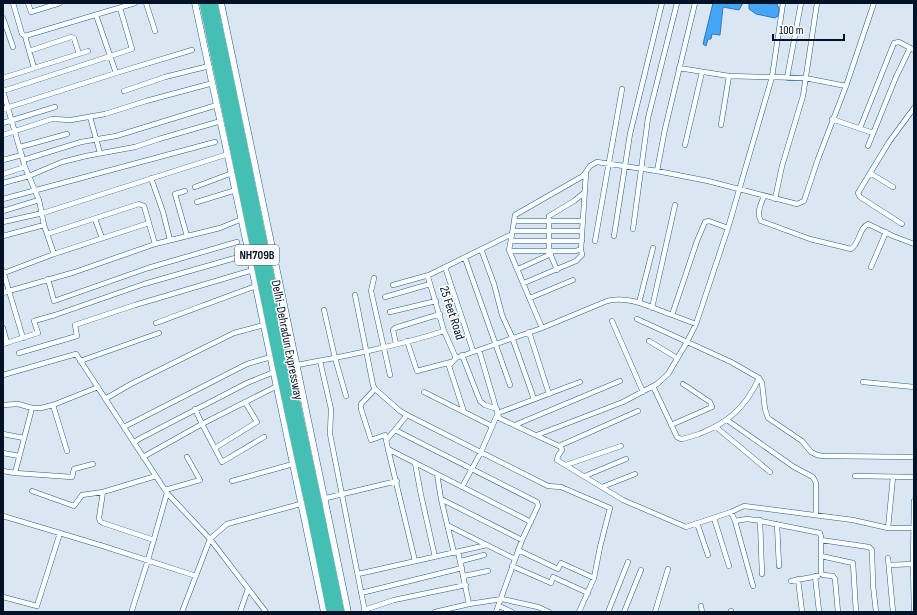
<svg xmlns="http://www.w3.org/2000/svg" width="917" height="615" viewBox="0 0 917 615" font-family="'Sofia Sans Condensed',sans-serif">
<rect width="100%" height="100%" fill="#dae7f3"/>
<!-- water -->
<path fill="#45a5f6" stroke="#3079b8" d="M713,3H743L739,10L723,7L720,35L712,34L711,39H708L706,46L703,44Z
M749,3L777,4L779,9L778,16L775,18L756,14L749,9Z"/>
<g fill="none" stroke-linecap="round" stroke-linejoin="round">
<defs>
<path id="minor" d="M13,3L22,34L25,36L135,3
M28,3L31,12L60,3
M146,3L155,31
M96,15L116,73
M3,18L13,47
M25,36L34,68
M29,51L71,37L74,38L79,54
M679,68L729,76L805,78L846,86
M3,78L88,51
M787,78L801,3
M3,91L132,49L120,8
M3,91L25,167L39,200L44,225L54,254
M124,91L165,77L209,66
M3,109L116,73L192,50
M90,117L100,153
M832,119L873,133
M3,123L55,107
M721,125L729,76
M860,128L894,43L899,42L914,50
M3,135L52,119L71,120L105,114L146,101L213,83
M685,145L702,72
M868,146L896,77L910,48
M20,147L67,134
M3,160L22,155
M23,160L81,142L116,136L217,105
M657,171L665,129L695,3
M870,173L893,187
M3,174L25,167
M151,178L163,212L170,240
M3,183L29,176L62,162L86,156L135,147L159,139L221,121
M195,187L232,173
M185,191L175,194L187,236
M764,196C761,204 756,213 761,221L810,239L851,249C860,243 859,228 868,224L893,236L914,244
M3,199L215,142
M775,199L782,166L803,96L817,3
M197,202L236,190
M3,211L39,200
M95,219L102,238
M514,221H582
M3,222L43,213L228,154
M902,224L860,197L858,193L889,142L914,108
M633,229L648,118L677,3
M513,231H582
M47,234L139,204L144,206L155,244
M512,234L509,250L542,328
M3,236L44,225
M614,236L630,134L662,3
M511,241H582
M595,241L622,89
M481,249L494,284L502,315L512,337L534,399
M510,251H576L581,249L586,173
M465,258L510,385
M445,267L473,351
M871,267L886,232
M518,269L551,254
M557,270L549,251V216L574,201L585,192
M3,271L9,291L75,272L155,244L220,228L242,219
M4,273L54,254L149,223
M429,275L428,277L444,331L456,358
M374,278L371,291L390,375
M48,279L54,301L148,268L237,242
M524,283L576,261L582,255L581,249
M393,285L429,275L512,234L515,215L583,176L590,166L597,162L657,171L708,181L797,204L804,201L818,159L846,86L874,3
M3,293L9,291L23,338
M355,295L373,385L375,389L400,411L407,415L544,484L548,486L561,487L610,508L600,547L594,578L579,612
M385,297L430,284
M530,298L573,280
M639,303L653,248
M652,308L675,205
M324,310L335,358L346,396
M390,312L436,301
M637,319L731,362L759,378C746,407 728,423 699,434C693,436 687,438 681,439L677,437L653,386
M612,321L643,392
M156,323C189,311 222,298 256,286
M696,324L672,315L697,241L705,222L709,221L728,228
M3,328L7,343
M529,332L549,394
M407,341L417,371L451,362
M649,341L677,358
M3,344L38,333L34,321L55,315L144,284L249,254
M396,344L393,330L395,328L440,314
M479,350L499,418L561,447L562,450L558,456L557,460L623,500L686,527L731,512L735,521L747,519L755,520L820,533L821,537V573L823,575L833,576L835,579L838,612
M19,353L77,336L75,325L135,305L253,270
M462,355L480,401L485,405L497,409
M80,361L159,333
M320,361L331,409L330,434L365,612
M297,365C345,356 398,346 444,331
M3,375L76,354L167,493L210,539L266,612
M759,378L762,383L765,409L768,418L802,441L811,452L817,455L823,456L914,457
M863,382L914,387
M375,389L361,404V409L371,440L385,435L388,449L415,561
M424,392L492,426
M105,399L131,384L234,333L264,325
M3,405L18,404L32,408H41L53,405L98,387
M53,405L67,451
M195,409L202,424L277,386
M464,412L449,366L456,358L542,328L607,301C629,295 652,308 672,315
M727,420L794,467L813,477L816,483V515
M515,425L620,381
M671,425L712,407L710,402L683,384
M124,427L247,364L271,357
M716,427L770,472
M395,430L537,502L538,506L522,540L496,612
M3,434L24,438
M537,435L623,402L657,384L668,374L687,342L696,324L728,228L772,77L783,3
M387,439L395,430L407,415
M134,443L139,439L247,383L274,372
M559,446L638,411
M215,448L257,422L245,402
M388,449L531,522
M3,453L19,456
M143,457L202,424L222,462L264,437
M415,463L421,495L435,557
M566,465L621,446
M3,471L15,473L72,477L74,469L93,464
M15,473L32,408
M437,474L441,499L454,553
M585,476L626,459
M855,476L914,477
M232,481L293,464
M462,487L481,452L498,413L580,382
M602,487L635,474
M165,490L200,480L187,457
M32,491L74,506L82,495L103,492
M322,499L397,481
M441,499L522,540
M731,512L744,506L853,520L888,528H913
M3,516L103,546L196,576
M714,518L729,566
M760,520L762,574
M735,521L753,586
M697,523L708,555
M777,524L779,566
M447,525L515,559
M888,528L893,477
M154,540L103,523L100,521L99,518L103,492L156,476
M821,540L869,547L872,550L873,585L876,612
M518,550L558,569L561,563L594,578
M458,552L469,604
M821,556L853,563L856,612
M888,558L893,612
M461,561L484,555
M889,565L913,564
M512,566L551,583L553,577L588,593
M358,574L487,545
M464,576L488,571
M815,576L819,611
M798,579L802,612
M791,581L818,576
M361,593L462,568
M3,597L37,606L60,533
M499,606L512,612
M701,606L702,612
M132,610L148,560L167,493
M364,610L394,600L466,585
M182,612L210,539L227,524L304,503
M240,612L248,589
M435,612L469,604L502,599L538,607L549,612
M608,612L628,562
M624,612L641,570
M655,612L668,569
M731,612V611
M914,612L913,564L914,501"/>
<path id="tertiary" d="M195,3L249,254L324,612
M221,3L348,612"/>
<path id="motorway" d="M318,505L340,612
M310,507L331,612"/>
</defs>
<!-- minor casing -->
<use href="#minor" stroke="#1d6096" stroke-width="5.5"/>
<!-- tertiary casing -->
<use href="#tertiary" stroke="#1d6096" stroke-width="7"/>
<!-- motorway casing -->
<use href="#motorway" stroke="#c2c6cb" stroke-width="10"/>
<!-- minor -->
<use href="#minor" stroke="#fff" stroke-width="4.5"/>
<!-- tertiary -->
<use href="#tertiary" stroke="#fff" stroke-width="6"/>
<!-- motorway -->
<use href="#motorway" stroke="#45beb4" stroke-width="9"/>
<defs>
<path id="motorway-bridge" d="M204,3C240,171 272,339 310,507
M213,3C249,170 281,338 318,505"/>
</defs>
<!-- motorway-bridge casing -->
<use href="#motorway-bridge" stroke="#c2c6cb" stroke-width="10" stroke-linecap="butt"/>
<!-- motorway-bridge -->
<use href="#motorway-bridge" stroke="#45beb4" stroke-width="9"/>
</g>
<g text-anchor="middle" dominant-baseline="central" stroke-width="3" stroke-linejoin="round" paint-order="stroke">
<!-- shield labels -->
<rect fill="#fff" stroke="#4c5968" stroke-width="1" x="235" y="245" width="44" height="20" rx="3"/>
<g font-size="12" font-weight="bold" fill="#001228">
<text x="257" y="255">NH709B</text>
</g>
<!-- street labels -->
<g font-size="13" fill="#001228" stroke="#fff">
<text transform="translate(452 313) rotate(72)">25 Feet Road</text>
<text transform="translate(287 340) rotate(79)">Delhi-Dehradun Expressway</text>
</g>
</g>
<!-- border -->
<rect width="917" height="615" fill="none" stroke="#001228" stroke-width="8"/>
<!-- scale -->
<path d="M773 34v6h71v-6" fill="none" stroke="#001228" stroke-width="2"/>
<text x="779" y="34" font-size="12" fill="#001228" stroke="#ffffff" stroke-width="3" paint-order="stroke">100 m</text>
</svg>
